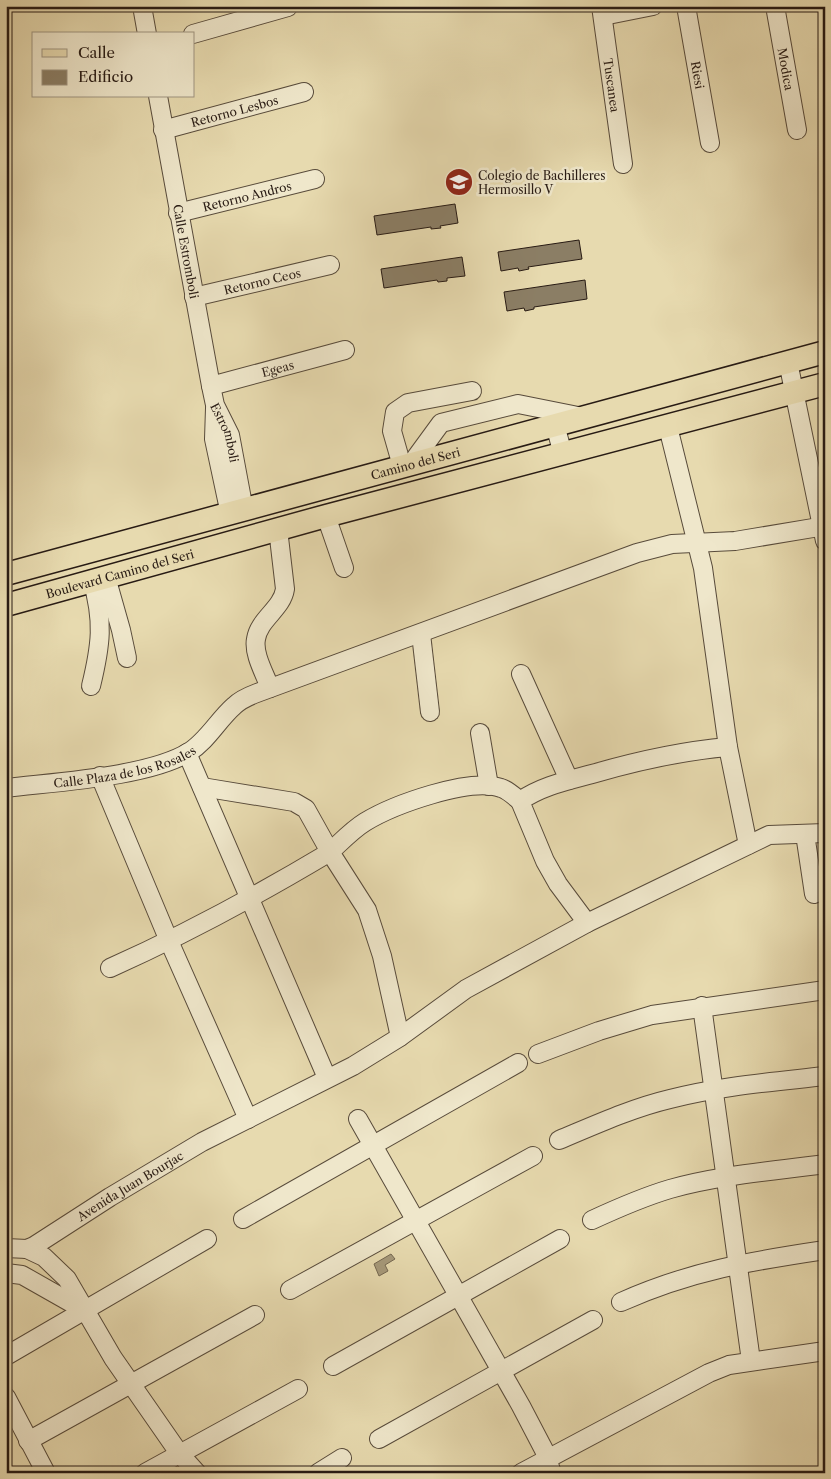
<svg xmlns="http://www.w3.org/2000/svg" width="831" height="1479" viewBox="0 0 831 1479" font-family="'Libre Caslon Text',serif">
<rect width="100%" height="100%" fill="#e7daaf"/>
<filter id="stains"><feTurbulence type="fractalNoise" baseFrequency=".004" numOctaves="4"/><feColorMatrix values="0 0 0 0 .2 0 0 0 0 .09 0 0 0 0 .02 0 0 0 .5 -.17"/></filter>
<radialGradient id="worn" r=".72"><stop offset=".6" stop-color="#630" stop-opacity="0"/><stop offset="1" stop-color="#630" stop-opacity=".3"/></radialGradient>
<!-- water -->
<path fill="#a6997a" stroke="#746751" d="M391,1254L395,1259L385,1265L388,1271L379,1276L374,1264Z"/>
<!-- building -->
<path fill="#8b7e65" stroke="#281b14" d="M455,204L458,223L440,226L441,228L431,229V227L377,235L374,216Z
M579,240L582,259L528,267L529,269L519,271L518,268L501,271L498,252Z
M462,257L465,276L447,278V281L438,282L437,280L384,288L381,269Z
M585,280L587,299L534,307V309L525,311L524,308L507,311L504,292Z"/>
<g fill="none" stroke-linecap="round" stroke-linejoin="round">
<defs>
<g id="minor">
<path d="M142,6L147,34"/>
<path id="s1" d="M601,6L623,164"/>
<path id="s2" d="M686,6L710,143"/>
<path id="s3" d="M775,6L797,130"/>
<path d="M603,16L653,6"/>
<path d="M193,34L288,7"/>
<path id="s4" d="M158,96L211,386L215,405L230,435L244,510"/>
<path id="s5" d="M163,130L304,92"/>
<path id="s6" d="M178,213L315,179"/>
<path id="s7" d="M194,297L330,265"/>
<path d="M788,362L825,541"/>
<path id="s8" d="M211,386L345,350"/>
<path d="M215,408L214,439L230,514"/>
<path d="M555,425L563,454"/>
<path d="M668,427L703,568L728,747L748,845"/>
<path d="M411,464L441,423L518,404L583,417"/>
<path d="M402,466L392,431L395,412L408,403L472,391"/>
<path d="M326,516L344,568"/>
<path d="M106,577L121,630L127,658"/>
<path d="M421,634L430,712"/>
<path d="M521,674L569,780"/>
<path d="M91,686C101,645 104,621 92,580"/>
<path d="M270,688C265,674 253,654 256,639C259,619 282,609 285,589L278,529"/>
<path d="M480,733L489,786"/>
<path d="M187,753L327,1078"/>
<path d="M100,776L169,941L248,1119"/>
<path id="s9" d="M6,788C54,782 149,777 189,752C207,741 218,720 234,706C240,700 249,696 257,693L637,553L672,544L735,541L825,526"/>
<path d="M805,834L814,894"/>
<path d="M587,923L558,884L545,861L520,801C542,786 566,781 592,774C637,761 681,751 728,747"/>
<path d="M110,968C186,934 258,895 330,852L306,809L294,802L202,787"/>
<path d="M702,1006L751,1361"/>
<path d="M400,1037L382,956L367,910L330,852C341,842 352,830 365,822C393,805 469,777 501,788C508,790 514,796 520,801"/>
<path d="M538,1054L599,1031L652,1015L825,990"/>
<path d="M358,1119L521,1406L544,1450L552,1473"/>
<path d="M559,1140C595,1125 632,1108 670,1099C720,1086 773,1082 825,1076"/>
<path d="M243,1219L518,1063"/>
<path d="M592,1220C618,1208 643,1197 670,1189C720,1175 774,1171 825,1164"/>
<path id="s10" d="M6,1248L27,1249L34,1246L110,1197L202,1142L353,1066L400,1037L466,989L587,923L769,835L825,833"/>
<path d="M27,1249L44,1257L67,1279L113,1358L179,1453L197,1473"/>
<path d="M6,1273L22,1275L82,1309"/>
<path d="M290,1290L533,1156"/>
<path d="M621,1302C690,1271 751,1261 825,1250"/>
<path d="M6,1356L207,1239"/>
<path d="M333,1366L560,1239"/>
<path d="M6,1397L46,1473"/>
<path d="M379,1439L593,1320"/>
<path d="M28,1441L255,1315"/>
<path d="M145,1473L298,1389"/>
<path d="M318,1473L342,1458"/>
<path d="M521,1473L709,1373L729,1365L825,1351"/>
</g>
<g id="major">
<path id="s11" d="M6,574L825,352"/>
<path id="s12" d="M6,605L326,516L825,384"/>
</g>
</defs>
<!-- minor casing -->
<use href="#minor" stroke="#584b3b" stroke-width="20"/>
<!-- major casing -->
<use href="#major" stroke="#281b14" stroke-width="25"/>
<!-- minor -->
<use href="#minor" stroke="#efe7cb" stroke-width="18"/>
<!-- major -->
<use href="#major" stroke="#e7daaf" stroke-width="22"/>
</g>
<!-- icons -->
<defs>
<symbol id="school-disc" viewBox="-11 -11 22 22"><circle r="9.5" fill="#8f2418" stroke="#efe7cb"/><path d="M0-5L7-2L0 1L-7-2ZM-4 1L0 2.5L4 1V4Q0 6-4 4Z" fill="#fff"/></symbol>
</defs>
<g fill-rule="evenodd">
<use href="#school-disc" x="443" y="166" width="32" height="32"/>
</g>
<g text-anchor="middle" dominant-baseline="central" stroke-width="5" stroke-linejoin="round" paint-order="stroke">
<!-- street labels -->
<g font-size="12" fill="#281b14" stroke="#efe7cb">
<text stroke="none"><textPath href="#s3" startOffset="64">Modica</textPath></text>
<text stroke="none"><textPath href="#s2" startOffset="70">Riesi</textPath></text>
<text stroke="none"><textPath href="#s1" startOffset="80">Tuscanea</textPath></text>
<text stroke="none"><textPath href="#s5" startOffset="74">Retorno Lesbos</textPath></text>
<text stroke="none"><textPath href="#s6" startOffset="71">Retorno Andros</textPath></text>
<text stroke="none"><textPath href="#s4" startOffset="158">Calle Estromboli</textPath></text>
<text stroke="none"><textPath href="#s7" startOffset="70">Retorno Ceos</textPath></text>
<text stroke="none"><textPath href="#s8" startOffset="69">Egeas</textPath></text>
<text stroke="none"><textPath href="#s4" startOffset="344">Estromboli</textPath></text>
<text stroke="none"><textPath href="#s11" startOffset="424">Camino del Seri</textPath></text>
<text stroke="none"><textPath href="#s12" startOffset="118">Boulevard Camino del Seri</textPath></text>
<text stroke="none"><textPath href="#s9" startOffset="121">Calle Plaza de los Rosales</textPath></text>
<text stroke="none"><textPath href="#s10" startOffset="142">Avenida Juan Bourjac</textPath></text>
</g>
<!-- poi labels -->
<g font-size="12" fill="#281b14" stroke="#efe7cb" text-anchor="start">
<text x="478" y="175">Colegio de Bachilleres<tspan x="478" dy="14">Hermosillo V</tspan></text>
</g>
</g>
<!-- margin -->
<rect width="831" height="1479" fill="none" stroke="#e7daaf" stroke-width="25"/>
<rect x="8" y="8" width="816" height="1464" fill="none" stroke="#281b14" stroke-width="2.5"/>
<rect x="12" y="12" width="806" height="1454" fill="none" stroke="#281b14"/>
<!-- legend -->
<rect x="32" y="32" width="162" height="65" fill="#efe7cb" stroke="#9f9582"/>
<rect x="42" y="49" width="25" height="8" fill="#e7daaf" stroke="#9f9582"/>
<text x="78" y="58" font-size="15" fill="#281b14">Calle</text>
<rect x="42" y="70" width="25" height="15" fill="#8b7e65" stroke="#9f9582"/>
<text x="78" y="82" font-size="15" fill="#281b14">Edificio</text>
<rect width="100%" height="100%" filter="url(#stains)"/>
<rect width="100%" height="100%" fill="url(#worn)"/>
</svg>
